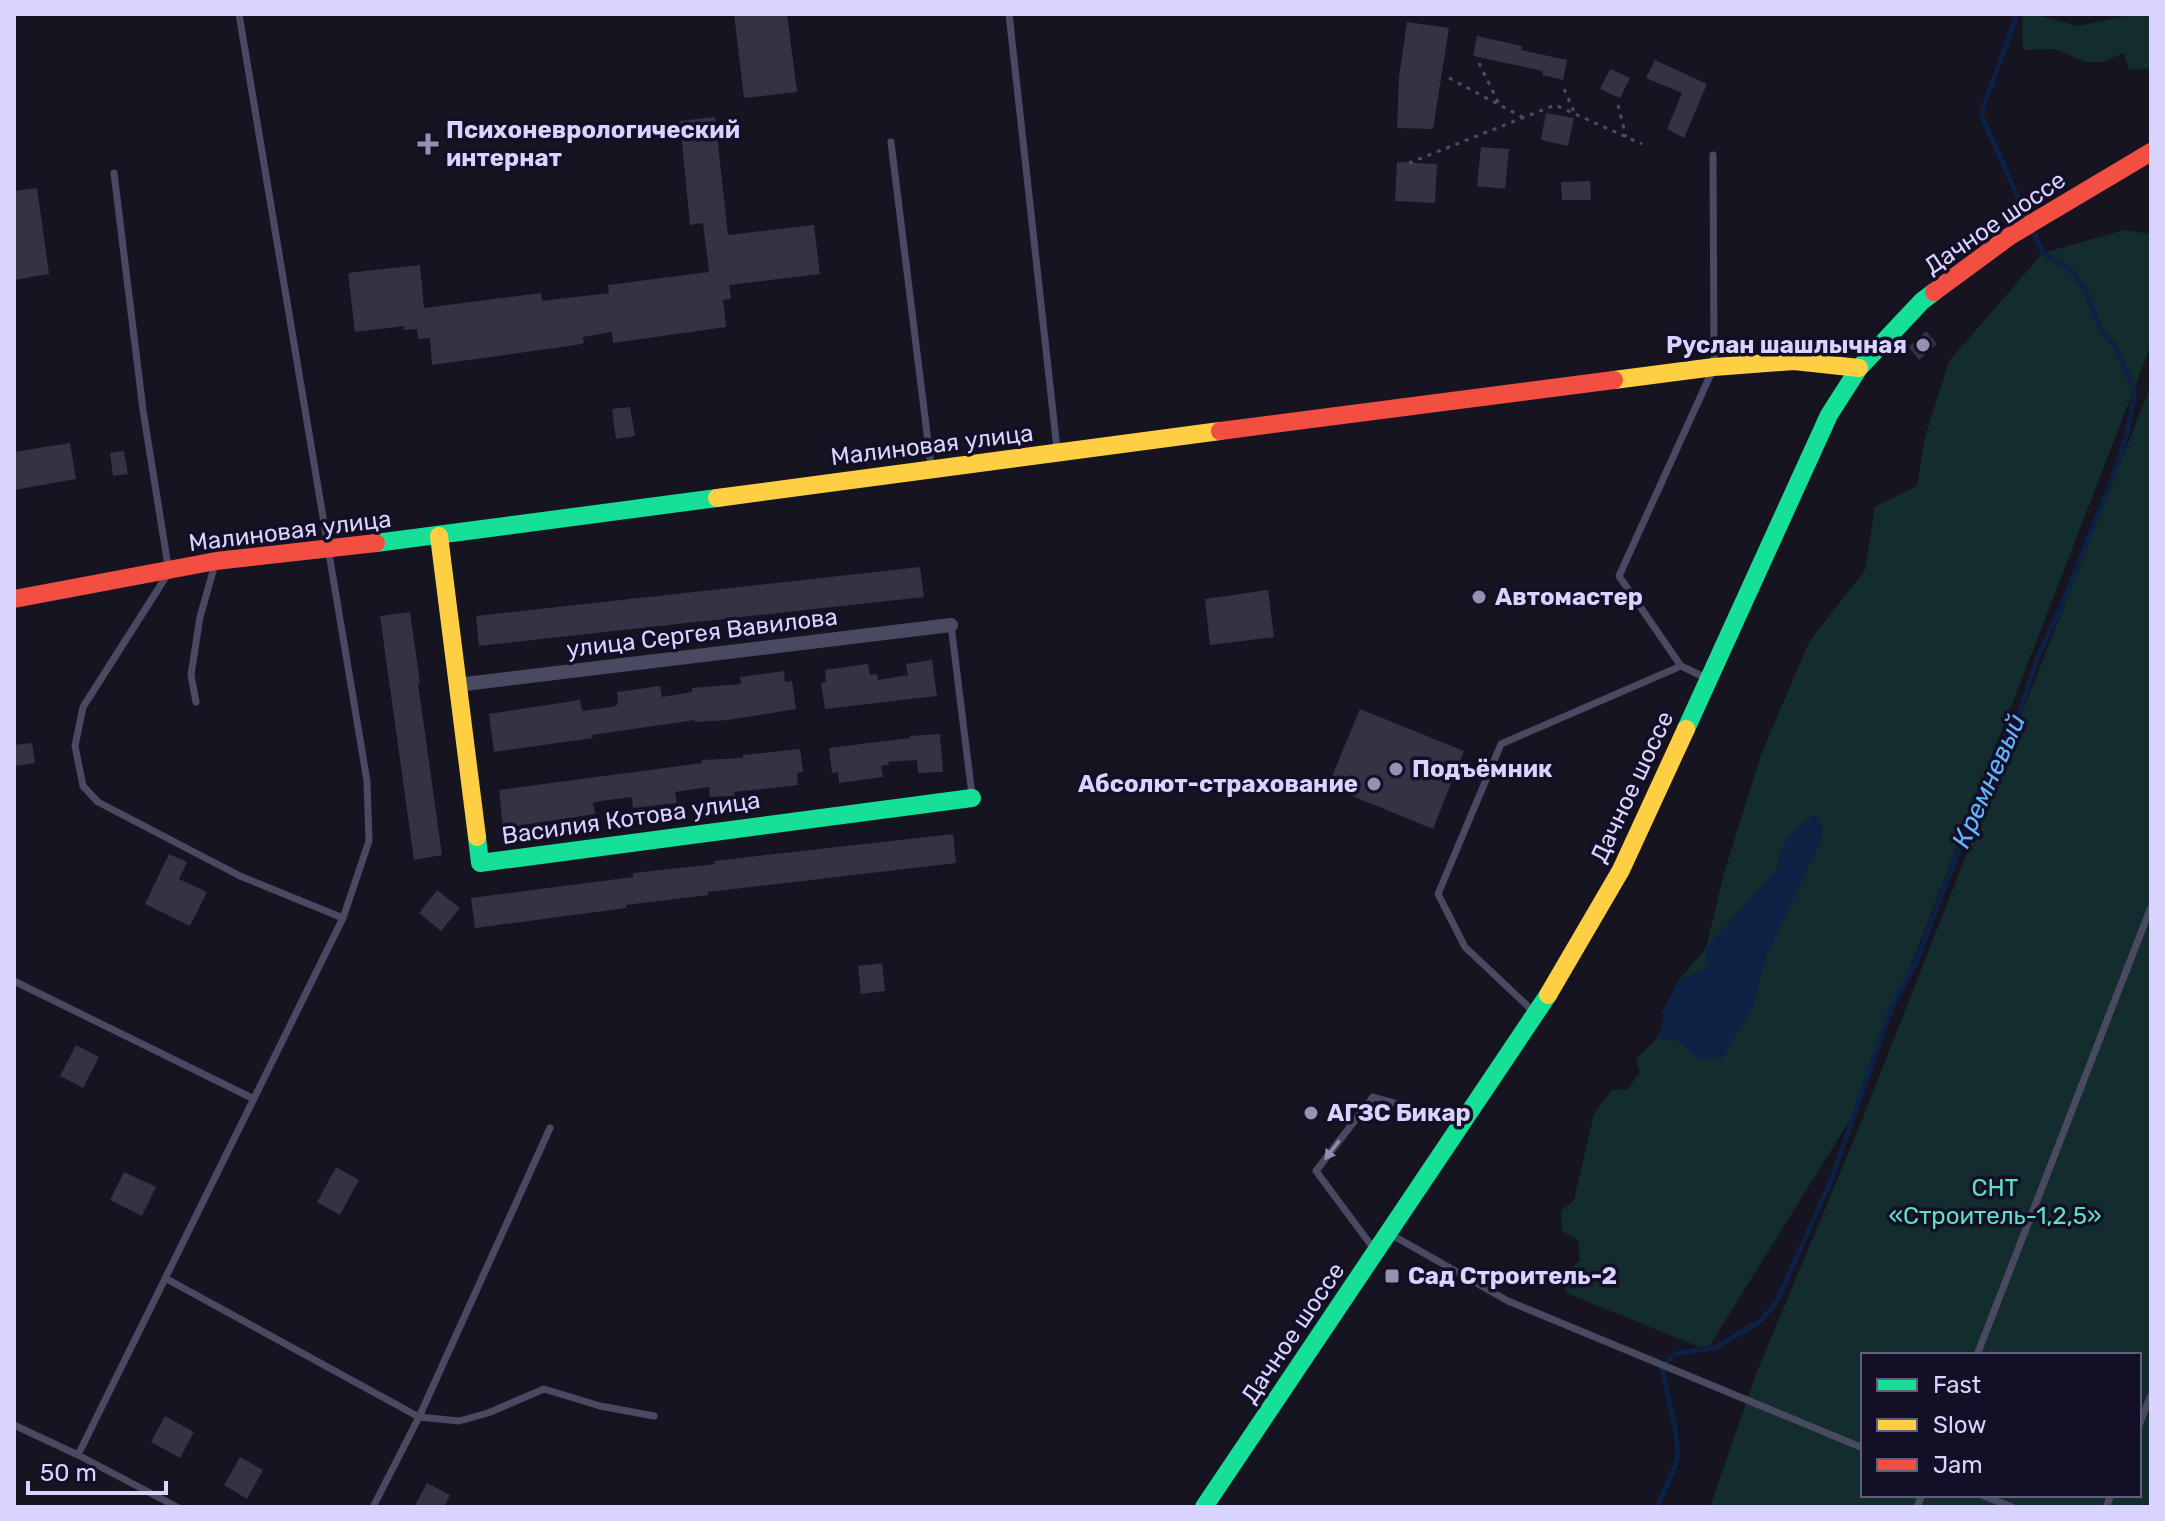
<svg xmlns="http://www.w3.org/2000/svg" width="2165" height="1521" viewBox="0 0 2165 1521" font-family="Rubik,sans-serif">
<rect width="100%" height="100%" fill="#161421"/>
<!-- green -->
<path fill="#132c2d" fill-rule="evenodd" d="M2022,14H2041V16L2078,26L2135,14H2151V68L2129,70L2124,53L2102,62H2085L2055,49L2023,50Z
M2124,230L2151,234V345L1853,1115L1707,1350L1568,1294L1558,1276L1580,1261L1578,1240L1562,1231L1561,1211L1574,1200L1594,1114L1612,1089L1627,1090L1640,1072L1636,1059L1657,1038L1663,1023L1662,1012L1679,980L1706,948L1724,873L1761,755L1809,642L1865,570L1875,507L1917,486L1925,437L1949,361L2043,253Z
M2151,385V1507H1710L1756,1374L1860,1125ZM1863,1355H2139V1495H1863Z"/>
<!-- water -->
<path fill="#0d2144" d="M1816,814L1823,829L1820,843L1767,954L1752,1008L1723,1057L1697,1059L1678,1041L1657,1038L1663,1023L1662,1012L1679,980L1708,967L1706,948L1777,869C1779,843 1795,827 1816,814Z"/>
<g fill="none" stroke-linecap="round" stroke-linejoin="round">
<!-- stream -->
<path stroke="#0d2144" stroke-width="5" d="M2017,14L1981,114L2027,218
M1658,1507C1662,1491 1673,1476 1677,1460C1681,1440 1665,1389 1662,1366L1675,1354L1717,1347L1762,1320L1778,1299L1832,1178L1891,1009L1916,962L1995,754L2020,712L2037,659L2060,609L2114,474L2127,434L2135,391L2114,345L2101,330L2085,289L2070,269L2043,253L2033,231"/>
</g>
<!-- building -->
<path fill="#343243" d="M734,14H787L797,92L744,98Z
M1407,22L1449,28L1433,129L1397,128L1399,77Z
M1477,36L1522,46L1521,50L1567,60L1563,80L1542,75L1543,71L1473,56Z
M1655,60L1707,84L1684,138L1667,129L1682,93L1646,78Z
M1610,69L1630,78L1620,98L1600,89Z
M1546,113L1574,118L1568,146L1541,140Z
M715,117L728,235L814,225L820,274L729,285L731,299L723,300L726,327L613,343L612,332L583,337L584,343L576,345L432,365L430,338L418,339L417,329L404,330V326L355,332L348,273L420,265L424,308L541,293L542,301L609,293L608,285L709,272L703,223L690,225L680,121Z
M1481,147L1509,149L1505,189L1477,186Z
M1397,162L1437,164L1435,203L1395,201Z
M1590,181L1591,200H1562L1561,182Z
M37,188L49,274L14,280V191Z
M1926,331L1937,344L1919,360L1909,347Z
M630,407L635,436L616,439L612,409Z
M70,443L76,479L14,490V452Z
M124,451L128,474L113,476L110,453Z
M920,567L924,597L479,646L476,616Z
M1268,590L1274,637L1210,645L1205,599Z
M410,612L420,683H418L442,855L414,860L380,616Z
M932,660L937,696L825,709L821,683L826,682L825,670L868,664L870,675L877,674L878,680L908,675L906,664Z
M784,671L785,682L792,681L796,709L728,720L695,722V720L592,735L593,738L494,752L489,714L580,700L582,711L613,707L618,704L617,692L660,686L662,697L692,692V688L741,684L740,677Z
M1360,709L1464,751L1433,829L1328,786Z
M940,734L943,772L918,773L917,760L888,762L889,765L881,766L883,777L839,783L838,772L832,773L829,748L910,738V736Z
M32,743L35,763L14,766V745Z
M800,749L803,772L797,773L798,785L734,792L735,796L710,797L709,787L675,792L677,803L633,808L632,797L601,801L593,803L595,814L503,828L499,790L702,763V760L743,758V755Z
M953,834L956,863L708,892V895L626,905V908L475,928L471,898L633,877V873L715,864L714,861Z
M169,854L187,862L179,879L207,892L190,926L145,904Z
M437,890L460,908L441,931L419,913Z
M882,963L885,991L861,994L858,966Z
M76,1045L99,1057L83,1088L60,1076Z
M336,1167L359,1180L340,1215L317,1202Z
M124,1172L156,1187L142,1216L110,1200Z
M165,1416L194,1432L180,1458L151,1442Z
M240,1457L263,1470L247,1499L224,1485Z
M427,1483L450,1495L444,1507H414Z"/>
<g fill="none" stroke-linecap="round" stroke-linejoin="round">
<!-- path -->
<path stroke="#44505f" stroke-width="3" stroke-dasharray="4 6" stroke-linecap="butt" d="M1479,63L1499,104
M1449,78L1524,118
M1564,89L1575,114
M1618,105L1626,137
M1409,163L1555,105L1642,144"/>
<!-- lane -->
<path stroke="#4a4962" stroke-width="7" d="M1009,14L1057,449
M891,142L931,466
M114,173L143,410L169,572L83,707L75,746L83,786L98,802L240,876L343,918
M951,625L972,795
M1706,678L1681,666L1619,576L1714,367L1713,155
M196,702L191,675L200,617L215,564
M14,981L254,1099
M1534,1012L1465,947L1438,894L1501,744L1681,666
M1392,1235L1508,1301L1863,1448
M1374,1249L1316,1171L1373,1097L1463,1122
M165,1278L419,1417L459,1421L488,1413L544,1389L600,1406L654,1416
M1977,1355L2151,907
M14,1425L78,1455
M2139,1425L2151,1395
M1981,1495L2012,1507
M177,1507L78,1455L343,918L369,841L367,781L239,14
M373,1507L419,1417L550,1128
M1917,1507L1922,1495
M2106,1507L2111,1495"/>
<!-- street -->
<path stroke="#4a4962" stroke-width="14" d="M457,685L951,625"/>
<!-- fast -->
<path stroke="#16e098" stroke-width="18" d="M376,543L717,498
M1686,729L1829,415L1859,368L1922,301L1934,292
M477,837L480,863L972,798
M1204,1507L1548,995"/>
<!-- slow -->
<path stroke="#ffcf43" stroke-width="18" d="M1614,380L1714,367L1794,361L1859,368
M717,498L1220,431
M439,536L477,837
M1548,995L1621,870L1686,729"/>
<!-- jam -->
<path stroke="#f24e42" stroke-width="18" d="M1934,292L2010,236L2151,152
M1220,431L1614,380
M14,599L216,561L376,543"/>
</g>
<!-- one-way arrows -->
<defs><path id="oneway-solid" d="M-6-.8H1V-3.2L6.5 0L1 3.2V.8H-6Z" transform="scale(2)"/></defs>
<use fill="#928eb0" href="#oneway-solid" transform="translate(1332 1150) rotate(127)"/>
<!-- markers -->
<g fill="#9591b1" stroke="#130f26" stroke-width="3">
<path d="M424 132h8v8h8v8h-8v8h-8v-8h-8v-8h8z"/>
<circle cx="1923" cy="345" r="8"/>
<circle cx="1479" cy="597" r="8"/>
<circle cx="1396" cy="769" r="8"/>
<circle cx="1374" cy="784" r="8"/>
<circle cx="1311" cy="1113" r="8"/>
<rect x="1384" y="1268" width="16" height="16" rx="4"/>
</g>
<g text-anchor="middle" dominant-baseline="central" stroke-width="7" stroke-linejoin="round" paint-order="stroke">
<!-- poi labels -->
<g font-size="24" font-weight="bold" fill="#d9d4ff" stroke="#130f26" text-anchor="start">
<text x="446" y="130">Психоневрологический<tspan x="446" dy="28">интернат</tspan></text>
<text x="1907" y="345" text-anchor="end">Руслан шашлычная</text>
<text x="1495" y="597">Автомастер</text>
<text x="1412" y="769">Подъёмник</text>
<text x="1358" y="784" text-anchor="end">Абсолют-страхование</text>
<text x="1327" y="1113">АГЗС Бикар</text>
<text x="1408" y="1276">Сад Строитель-2</text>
</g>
<!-- street labels -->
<g font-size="24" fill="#d9d4ff" stroke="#130f26">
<text transform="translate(1995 223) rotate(-34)">Дачное шоссе</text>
<text transform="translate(932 445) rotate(-7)">Малиновая улица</text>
<text transform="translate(290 531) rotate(-7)">Малиновая улица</text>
<text transform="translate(702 633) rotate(-7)">улица Сергея Вавилова</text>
<text transform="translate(1632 787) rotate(-65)">Дачное шоссе</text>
<text transform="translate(631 818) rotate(-8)">Василия Котова улица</text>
<text transform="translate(1293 1333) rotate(-56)">Дачное шоссе</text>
</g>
<!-- park labels -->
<g font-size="24" fill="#5fe0c0" stroke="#130f26">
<text x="1995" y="1188">СНТ<tspan x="1995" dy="28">«Строитель-1,2,5»</tspan></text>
</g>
<!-- water labels -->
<g font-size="26" font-style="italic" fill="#62b6ff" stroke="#130f26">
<text transform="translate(1989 781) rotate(-66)">Кремневый</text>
</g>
</g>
<!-- border -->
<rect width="2165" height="1521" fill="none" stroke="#d9d4ff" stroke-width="32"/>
<!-- legend -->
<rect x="1861" y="1353" width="280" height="144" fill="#130f26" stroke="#625e7d" stroke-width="2"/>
<rect x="1877" y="1379" width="40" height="12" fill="#16e098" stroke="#625e7d" stroke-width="2"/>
<text x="1933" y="1393" font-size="24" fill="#d9d4ff">Fast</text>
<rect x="1877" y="1419" width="40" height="12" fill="#ffcf43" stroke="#625e7d" stroke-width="2"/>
<text x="1933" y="1433" font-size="24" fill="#d9d4ff">Slow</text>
<rect x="1877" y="1459" width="40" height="12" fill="#f24e42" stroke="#625e7d" stroke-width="2"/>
<text x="1933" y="1473" font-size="24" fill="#d9d4ff">Jam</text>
<!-- scale -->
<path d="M28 1481v12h138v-12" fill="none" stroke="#d9d4ff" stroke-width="4"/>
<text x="40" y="1481" font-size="24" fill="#d9d4ff" stroke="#130f26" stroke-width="6" paint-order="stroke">50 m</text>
</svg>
